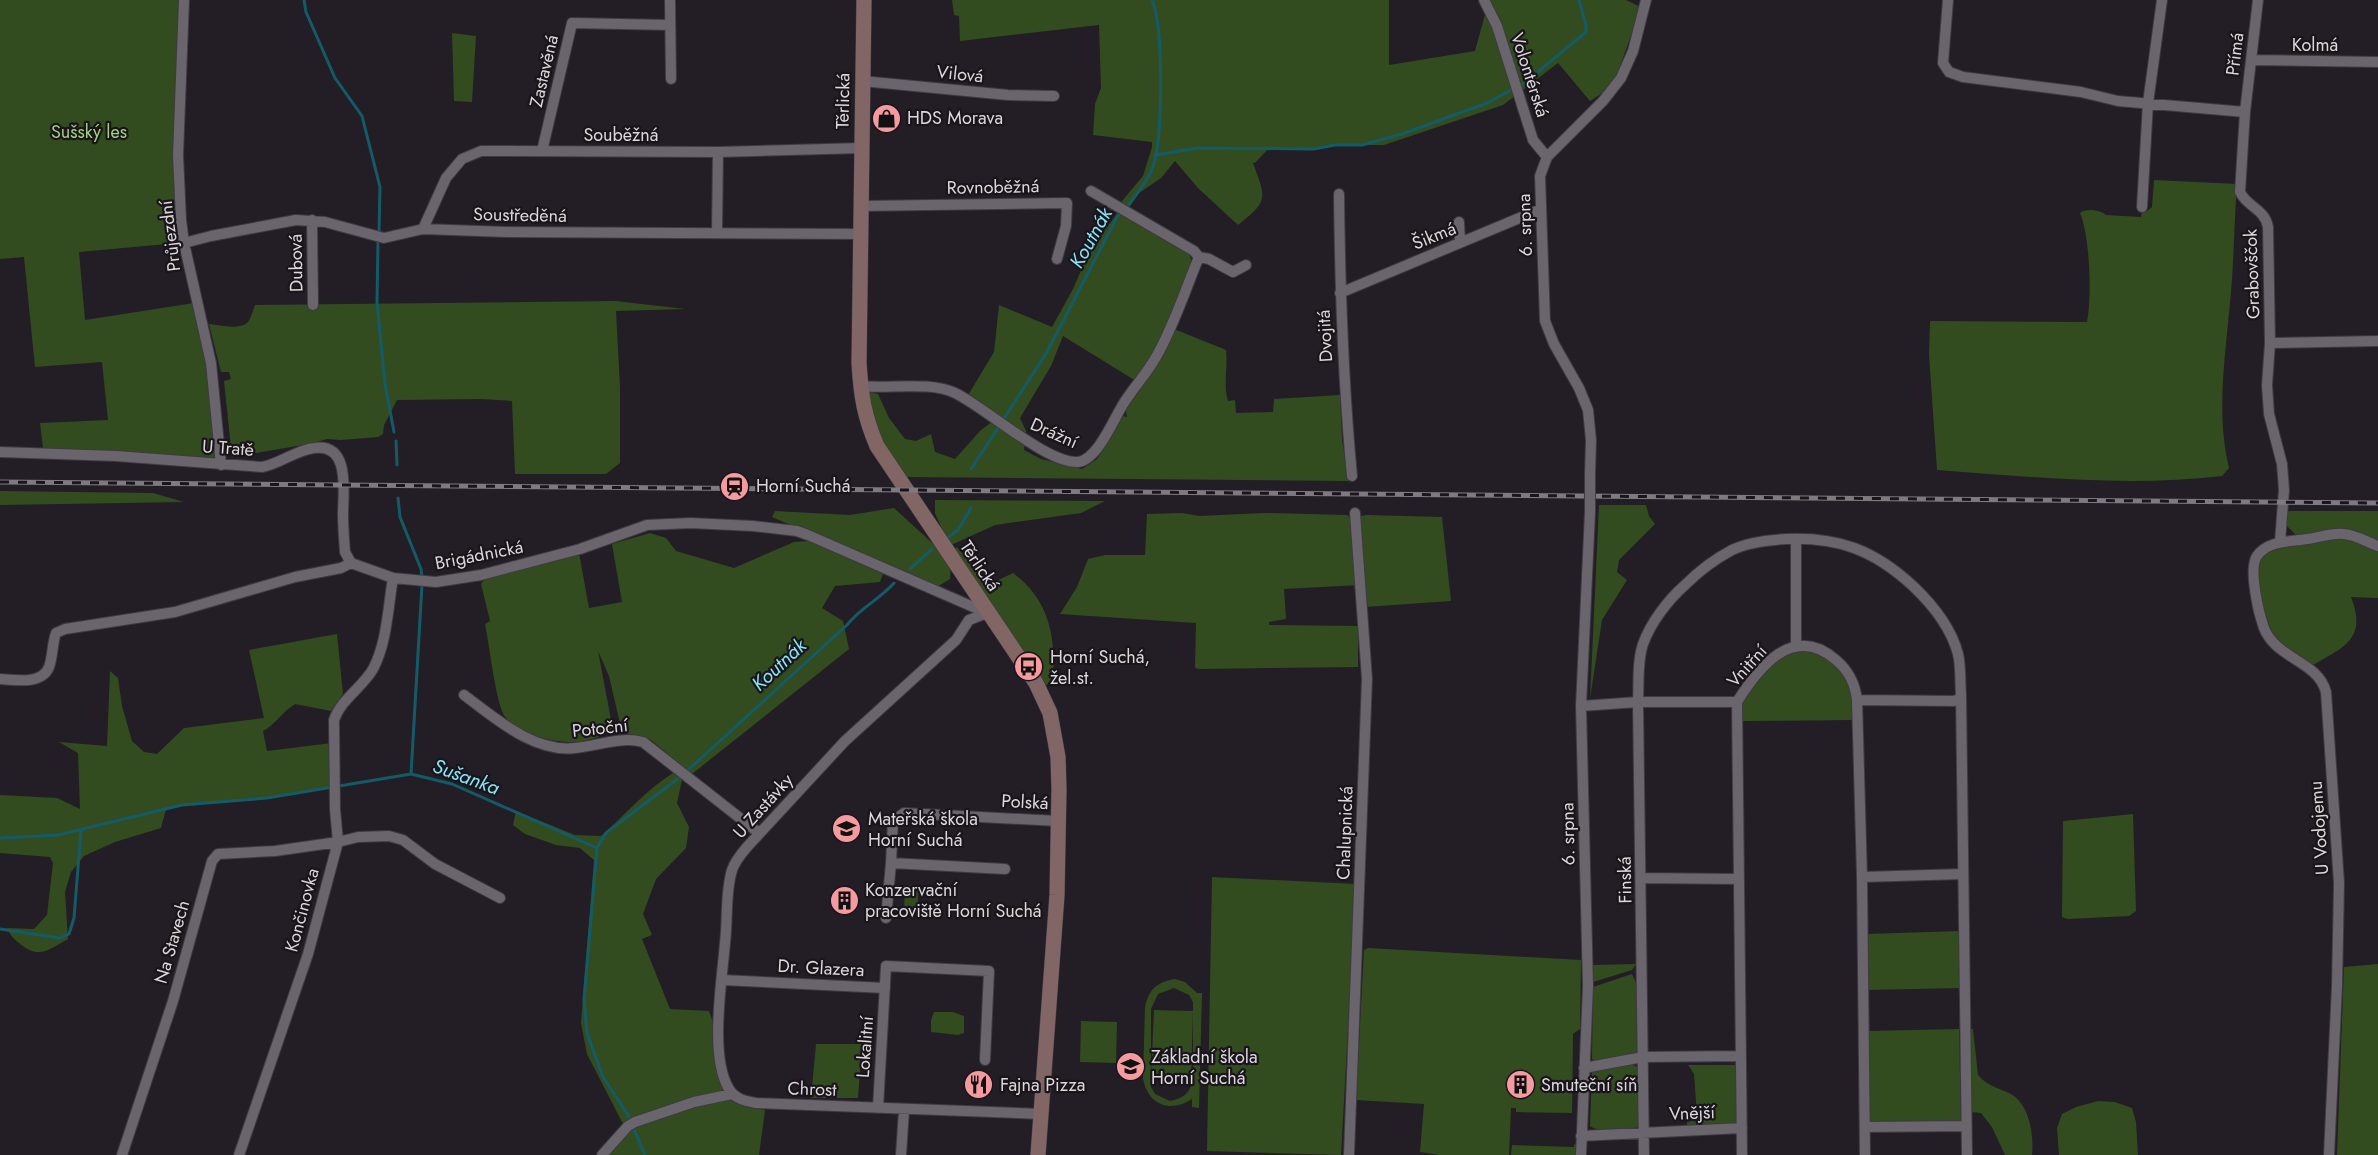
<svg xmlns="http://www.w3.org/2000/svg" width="2378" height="1155" viewBox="0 0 2378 1155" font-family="Jost,sans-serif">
<rect width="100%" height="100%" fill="#231e25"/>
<!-- green -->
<path fill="#324c1f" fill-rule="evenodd" d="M0,0H179L178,243L79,252L85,320L194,303L209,363L216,458L210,461L43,448L40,423L108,420L102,362L35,367L24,257L0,259Z
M952,0H1389V65L1475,51L1489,0H1626L1647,10L1637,19L1616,77L1605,91L1590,101L1558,63L1503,105L1384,145H1335L1314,149H1268L1256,162L1253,163C1266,199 1269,200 1238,225L1198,188L1175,161L1161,178L1139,193L1124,215L1189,252L1193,266L1165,332L1136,381L1063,336L1051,366L1020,418L1026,431L1024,450L1041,459L1082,469L1097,459L1123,416L1127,417L1125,409L1174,329L1226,350C1228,368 1223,385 1228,401L1235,400L1236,413L1273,412L1274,399L1340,395L1342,440L1349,481L904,477C889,456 863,419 868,392L878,394L889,418L905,439L916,441L931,434L935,452L955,459L980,431L998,417L967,397L994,352L999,305L1052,327L1073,289L1089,252L1116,215L1122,201L1143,176L1152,147V142L1093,135L1095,104L1101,88L1099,25L960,41L959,16L954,15Z
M452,33L476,36L472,102L454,101Z
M2154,180L2237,184C2234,224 2234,264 2230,303C2225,358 2216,414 2229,468L2222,476C2128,487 2032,477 1937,470L1929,355L1930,321L2087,322C2092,296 2090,237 2080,213C2086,208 2100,210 2106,215L2141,217L2142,211H2147L2152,207Z
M615,301L685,309L616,311L620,387V463L606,474H515L512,401L481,399L397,400L384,425L383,434L378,437L341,440L327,439L309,444L232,457L224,381L231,379L229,372H221L209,324C219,325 239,330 247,323C251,319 253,310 255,305Z
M0,491L153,493L184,502L0,505Z
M935,500L1105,501L1081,513L995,525L949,546L935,513Z
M1599,505H1646L1649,516L1655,524L1619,560L1617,572L1627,580L1602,620L1590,699Z
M894,508L942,552L951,564L950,579L937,587L772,517L775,511L850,515Z
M2286,511H2378V541L2297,536L2285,524Z
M1182,513L1199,516L1265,513L1347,515L1352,519L1359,585L1284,589L1286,619L1269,622V625L1358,626V667L1199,669L1195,668L1196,623L1060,614L1077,587L1088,559L1105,555H1145L1147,514Z
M1367,515L1442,517L1451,601L1365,607L1358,521L1361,516Z
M650,533L666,538L676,551L734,568L794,542L809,541L883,574L880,582L835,586L822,608L843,621L849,649L692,774L651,740L622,732L609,676L598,651L613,730L610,732C602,735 592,740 584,741C563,746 510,734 502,711C494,688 490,649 485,624L490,621L481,584L485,578L579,553L589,608L622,602L612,544Z
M2342,536L2378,550V598L2351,597C2368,641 2342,647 2310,667L2275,641L2263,607L2260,589L2258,566L2264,554L2296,543Z
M957,547L990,584L1013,573C1048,599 1056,635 1053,677L1045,687L953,550Z
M337,634L343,694L331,711L295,704C282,712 276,724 263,731L267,751L332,743L333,787L267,798L182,805L166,809L161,828L115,842L84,856L71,872L65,892L68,939C48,950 39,960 19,943C13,938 10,935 7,928L34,929L47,915L53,863L50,857L0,853V795L57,798L80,809L78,753L59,742L107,746L110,671L118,678L122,706L132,741L144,752L157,754L184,728L264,718L249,650Z
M1812,650L1840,666L1855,695V720L1741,721V707L1746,693L1768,669L1790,651Z
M673,773L682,780L677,803L689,827L686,848L656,879L643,914L652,935L642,939L670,1009L709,1011L715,1029L716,1061L743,1105L765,1110L759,1155H607L623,1124L587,1054L581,1023L594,860L580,848L556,845L525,834L513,825L516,811L575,835L601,836C625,815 646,790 673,773Z
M2133,814L2136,911L2129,916L2067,919L2062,917L2063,821Z
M1212,877L1356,884L1341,1155L1207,1151Z
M905,885H919L917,912H904Z
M1960,931L1961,988L1867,990L1866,934Z
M1368,948L1581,960L1580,1029L1573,1034L1572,1113L1516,1112V1108H1511L1509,1155H1439L1420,1152L1424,1104L1356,1100L1364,950Z
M1636,964L1632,970L1593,982V965Z
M2378,964V1155H2337L2344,967Z
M1632,974L1637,985L1638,1050L1636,1055L1595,1061L1592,1059L1593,987Z
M1175,979L1185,982L1197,993H1202L1199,1108L1192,1107V1099C1170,1114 1147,1104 1143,1078L1145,1007C1149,989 1157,982 1175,979ZM1174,988L1189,995L1193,1002V1080C1190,1093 1184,1098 1170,1101L1155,1094L1151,1087V1009L1158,994Z
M1154,1010L1193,1011L1191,1080L1151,1079Z
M934,1012H953L964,1016V1033L958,1035L931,1032V1020Z
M1081,1021L1117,1022L1116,1063L1080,1062Z
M1959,1029L1961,1121H1869L1868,1031Z
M1969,1029H1973L1978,1075C1987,1086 1999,1088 2011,1094C2030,1105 2034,1136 2032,1155H2005L1992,1127L1981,1113L1971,1112Z
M816,1044H862L858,1098H811Z
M1632,1064L1639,1068V1126C1628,1132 1600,1133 1590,1126L1592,1070Z
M1688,1065H1737L1739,1120L1735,1124L1687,1126V1122L1695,1120L1697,1116L1694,1074Z
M2098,1101L2115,1102L2132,1108L2136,1122L2138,1155H2059L2057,1128L2062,1114L2076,1107Z
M1574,1144L1577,1145V1155H1511L1512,1145L1574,1147Z"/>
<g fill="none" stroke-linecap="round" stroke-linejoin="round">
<!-- stream -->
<path stroke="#145b68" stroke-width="3" d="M304,0L306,12L335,78L362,116L380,187L379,233
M1522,85L1586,32V26L1579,0
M1155,155L1198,148L1314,149L1335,145H1362L1402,134L1487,103L1513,89
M1126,208C1137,194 1151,177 1155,160C1162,130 1164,26 1152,0
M378,242L377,303L385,384L394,432
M1003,420L1047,352L1117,217L1122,212
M396,441L397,465
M971,469L1000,425
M398,498L400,517L421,569L422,577
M946,539L958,530L971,508
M910,569L932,549
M687,771L847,625C860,608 879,600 894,583
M411,774L422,585
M0,838L58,835L182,805L267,798L411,774L452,784L597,848L584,999L587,1033L603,1077L628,1115L645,1155
M597,848L606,833L680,777
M0,929L60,938L69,934L74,918L81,830"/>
<defs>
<path id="street" d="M184,0L178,155L181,220L184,243L211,363L221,465
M670,0L671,79
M1484,0L1497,26L1533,140L1547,157
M1948,0L1943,63L1949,72L1963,77L2081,92L2118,101L2245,112L2240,192C2247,207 2265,209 2268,227L2270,343L2267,385L2269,414L2282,464L2284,490L2280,542
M2252,60L2378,62
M862,81L1008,95L1054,96
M2245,112L2258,0
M542,151L572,23L670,25
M1091,191L1194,251L1199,257
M1339,194C1340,289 1343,382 1352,476
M861,206L1067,203L1066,226L1057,259
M2142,207L2148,103L2162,0
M312,220L313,305
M1459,222L1460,243
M423,229L446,178L462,159L481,151L718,152L862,148
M717,233L718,152
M184,243L211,236L296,220L325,222L384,238L423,229L507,232L861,234
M1340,293L1541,209
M2270,343L2378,341
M860,386C888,389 930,381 955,393C985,407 1047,464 1078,462C1097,460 1113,421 1122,406C1132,389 1146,375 1156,357C1174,326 1185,290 1199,257L1209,259L1233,272L1246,265
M0,452L116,456L262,467C280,464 296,450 314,448C351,443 343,492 343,514C343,527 344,539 345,552L351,563
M1590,474L1591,440L1588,410L1579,388L1554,344L1545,321L1540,176L1547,157L1603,101L1621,78L1633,51L1646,0
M987,613L969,620L956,640L845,741L747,847C741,854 735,861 732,870C725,893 728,919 725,943C722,981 709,1057 729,1089C735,1099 745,1101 756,1103L1041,1114
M1796,645V539
M0,679C15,680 42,685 49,667C53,656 52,644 56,633L65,629L175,612L295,577L341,568L351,563L393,578L436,582L481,575L580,549L647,525L691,523L753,526L797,531L808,535L987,613
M464,695C495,718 534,753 575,748C598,746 620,736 643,742L759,833
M1857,700L1954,701L1961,698
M1581,706L1638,702H1737
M891,863L893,821L904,813L1058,821
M1862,877L1963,874
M1641,878L1738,879
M886,918L891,863L1005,869
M723,980L885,988
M1584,1068L1643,1057L1740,1056
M878,1108L886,966L989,971L985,1060
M1865,1127L1966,1126
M1581,1136L1742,1128
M122,1155L173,1001L212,861L218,854L275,851L338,842L335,809L334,720C341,699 362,688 373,669C387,643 388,607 393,578
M239,1155L308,954L338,842L358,837L389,836L403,840L435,864L500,898
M602,1155L628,1126L635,1122L694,1102L732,1094
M901,1155L904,1110
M1349,1155L1367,679L1355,513
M1581,1155L1588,986L1581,706L1590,512
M1644,1155L1638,702C1639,683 1637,662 1643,644C1651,622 1668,600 1685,585C1699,571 1715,559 1732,550C1748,542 1768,540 1786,539C1839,537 1874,550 1913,586C1933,605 1951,627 1958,654C1961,666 1960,682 1961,695L1967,1155
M1742,1155L1737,702C1759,667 1793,623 1836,660C1849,671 1855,683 1857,700L1862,877L1865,1155
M2329,1155L2337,986L2339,883L2326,692C2318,661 2276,659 2264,628C2259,614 2248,569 2257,556C2268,540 2291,542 2307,539C2319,538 2332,532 2344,534C2356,535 2367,542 2378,546"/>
<path id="secondary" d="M864,0L859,363C861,395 864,416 877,446L1036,683L1050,713L1058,757L1059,789L1057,895L1038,1155"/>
</defs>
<!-- street casing -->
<use href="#street" stroke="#3f3a40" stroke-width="12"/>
<!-- secondary casing -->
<use href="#secondary" stroke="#3f3a40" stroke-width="16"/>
<!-- street -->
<use href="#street" stroke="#6a646c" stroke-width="10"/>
<!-- secondary -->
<use href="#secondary" stroke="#816665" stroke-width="15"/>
<defs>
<path id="rail" d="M0,482L2378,503"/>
</defs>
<!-- rail casing -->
<use href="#rail" stroke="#7f7a80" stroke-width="5"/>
<!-- rail -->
<use href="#rail" stroke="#1a151b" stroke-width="3" stroke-dasharray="9" stroke-linecap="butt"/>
<defs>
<path id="street-bridge" d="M1590,512V474"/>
</defs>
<!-- street-bridge casing -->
<use href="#street-bridge" stroke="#3f3a40" stroke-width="12" stroke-linecap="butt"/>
<!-- street-bridge -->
<use href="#street-bridge" stroke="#6a646c" stroke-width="10"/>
</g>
<!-- icons -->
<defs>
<symbol id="shop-disc" viewBox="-11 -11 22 22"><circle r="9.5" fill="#f59b9f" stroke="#1a151b"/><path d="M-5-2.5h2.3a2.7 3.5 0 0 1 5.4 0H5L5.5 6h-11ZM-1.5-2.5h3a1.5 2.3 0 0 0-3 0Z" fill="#111"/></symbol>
<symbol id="station-disc" viewBox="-11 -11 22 22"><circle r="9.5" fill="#f59b9f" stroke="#1a151b"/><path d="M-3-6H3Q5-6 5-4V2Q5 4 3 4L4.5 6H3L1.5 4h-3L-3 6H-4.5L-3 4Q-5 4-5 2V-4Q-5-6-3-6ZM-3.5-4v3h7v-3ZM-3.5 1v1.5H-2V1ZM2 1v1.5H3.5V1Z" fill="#111"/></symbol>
<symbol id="bus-disc" viewBox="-11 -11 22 22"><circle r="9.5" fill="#f59b9f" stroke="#1a151b"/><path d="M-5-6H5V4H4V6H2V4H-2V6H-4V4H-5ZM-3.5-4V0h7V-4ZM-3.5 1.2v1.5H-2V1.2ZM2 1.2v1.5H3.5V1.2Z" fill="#111"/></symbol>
<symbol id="school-disc" viewBox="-11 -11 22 22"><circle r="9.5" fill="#f59b9f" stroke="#1a151b"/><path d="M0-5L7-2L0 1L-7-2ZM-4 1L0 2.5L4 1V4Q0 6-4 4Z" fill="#111"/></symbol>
<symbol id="building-disc" viewBox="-11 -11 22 22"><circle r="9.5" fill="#f59b9f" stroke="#1a151b"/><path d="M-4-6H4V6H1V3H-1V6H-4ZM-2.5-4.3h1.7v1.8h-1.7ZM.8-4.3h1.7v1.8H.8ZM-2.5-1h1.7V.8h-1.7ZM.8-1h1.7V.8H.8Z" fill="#111"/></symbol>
<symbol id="restaurant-disc" viewBox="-11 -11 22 22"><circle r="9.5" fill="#f59b9f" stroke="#1a151b"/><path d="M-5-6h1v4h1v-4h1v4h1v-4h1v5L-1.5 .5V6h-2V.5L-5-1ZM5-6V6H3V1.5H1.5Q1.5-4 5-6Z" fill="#111"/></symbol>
</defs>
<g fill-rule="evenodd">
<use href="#shop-disc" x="870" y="102" width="33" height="33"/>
<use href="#station-disc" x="718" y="470" width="33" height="33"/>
<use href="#bus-disc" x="1012" y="650" width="33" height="33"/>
<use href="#school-disc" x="830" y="812" width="33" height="33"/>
<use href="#building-disc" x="828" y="884" width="33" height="33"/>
<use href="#school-disc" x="1114" y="1050" width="33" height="33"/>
<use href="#restaurant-disc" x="962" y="1068" width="33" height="33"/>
<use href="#building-disc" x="1504" y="1068" width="33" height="33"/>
</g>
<g text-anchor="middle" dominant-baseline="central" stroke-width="4.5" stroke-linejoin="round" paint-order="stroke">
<!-- street labels -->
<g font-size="18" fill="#dcd8dd" stroke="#1a151b">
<text x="2315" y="45">Kolmá</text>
<text transform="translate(2235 54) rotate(-83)">Přímá</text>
<text transform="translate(544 71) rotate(-77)">Zastavěná</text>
<text transform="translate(960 74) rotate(6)">Vilová</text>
<text transform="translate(1530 75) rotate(72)">Volontérská</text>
<text transform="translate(843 101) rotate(-89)">Těrlická</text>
<text x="621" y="135">Souběžná</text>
<text transform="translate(993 187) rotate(-1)">Rovnoběžná</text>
<text transform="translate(520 215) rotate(1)">Soustředěná</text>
<text transform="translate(1525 225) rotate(-92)">6. srpna</text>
<text transform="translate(170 236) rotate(-97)">Průjezdní</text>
<text transform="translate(1434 236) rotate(-22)">Šikmá</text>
<text transform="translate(296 263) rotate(-91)">Dubová</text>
<text transform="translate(2252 274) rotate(-92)">Grabovščok</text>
<text transform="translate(1325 336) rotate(-93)">Dvojitá</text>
<text transform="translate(1054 433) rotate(24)">Drážní</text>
<text transform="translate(228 448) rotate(4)">U Tratě</text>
<text transform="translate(479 555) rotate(-11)">Brigádnická</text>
<text transform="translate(980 566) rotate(56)">Těrlická</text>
<text transform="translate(1747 666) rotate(-48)">Vnitřní</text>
<text transform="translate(600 728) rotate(-6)">Potoční</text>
<text transform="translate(1025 802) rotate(3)">Polská</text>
<text transform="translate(763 806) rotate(-48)">U Zastávky</text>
<text transform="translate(2319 828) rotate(-94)">U Vodojemu</text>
<text transform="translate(1345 833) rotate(-88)">Chalupnická</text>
<text transform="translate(1568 834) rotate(-91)">6. srpna</text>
<text transform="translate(1625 880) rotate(-91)">Finská</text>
<text transform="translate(302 910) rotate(-75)">Končinovka</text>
<text transform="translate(172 942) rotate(-74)">Na Stavech</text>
<text transform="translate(821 968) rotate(3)">Dr. Glazera</text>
<text transform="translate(865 1047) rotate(-86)">Lokalitní</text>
<text transform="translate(812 1089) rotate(2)">Chrost</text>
<text transform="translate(1692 1113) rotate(-2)">Vnější</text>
</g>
<!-- poi labels -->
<g font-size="18" fill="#dcd8dd" stroke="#1a151b" text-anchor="start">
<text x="907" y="118">HDS Morava</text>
<text x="756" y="486">Horní Suchá</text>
<text x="1050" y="657">Horní Suchá,<tspan x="1050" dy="21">žel.st.</tspan></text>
<text x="868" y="819">Mateřská škola<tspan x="868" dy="21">Horní Suchá</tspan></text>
<text x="865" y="890">Konzervační<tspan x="865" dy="21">pracoviště Horní Suchá</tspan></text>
<text x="1151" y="1057">Základní škola<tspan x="1151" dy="21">Horní Suchá</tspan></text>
<text x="1000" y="1085">Fajna Pizza</text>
<text x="1541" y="1085">Smuteční síň</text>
</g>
<!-- park labels -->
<g font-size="18" fill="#a2d182" stroke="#1a151b">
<text x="89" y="132">Sušský les</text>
</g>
<!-- water labels -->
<g font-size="20" font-style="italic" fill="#86e4f7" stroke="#1a151b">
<text transform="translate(1091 238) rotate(-61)">Koutnák</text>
<text transform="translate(779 665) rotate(-43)">Koutnák</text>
<text transform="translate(466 777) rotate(20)">Sušanka</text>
</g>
</g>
</svg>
